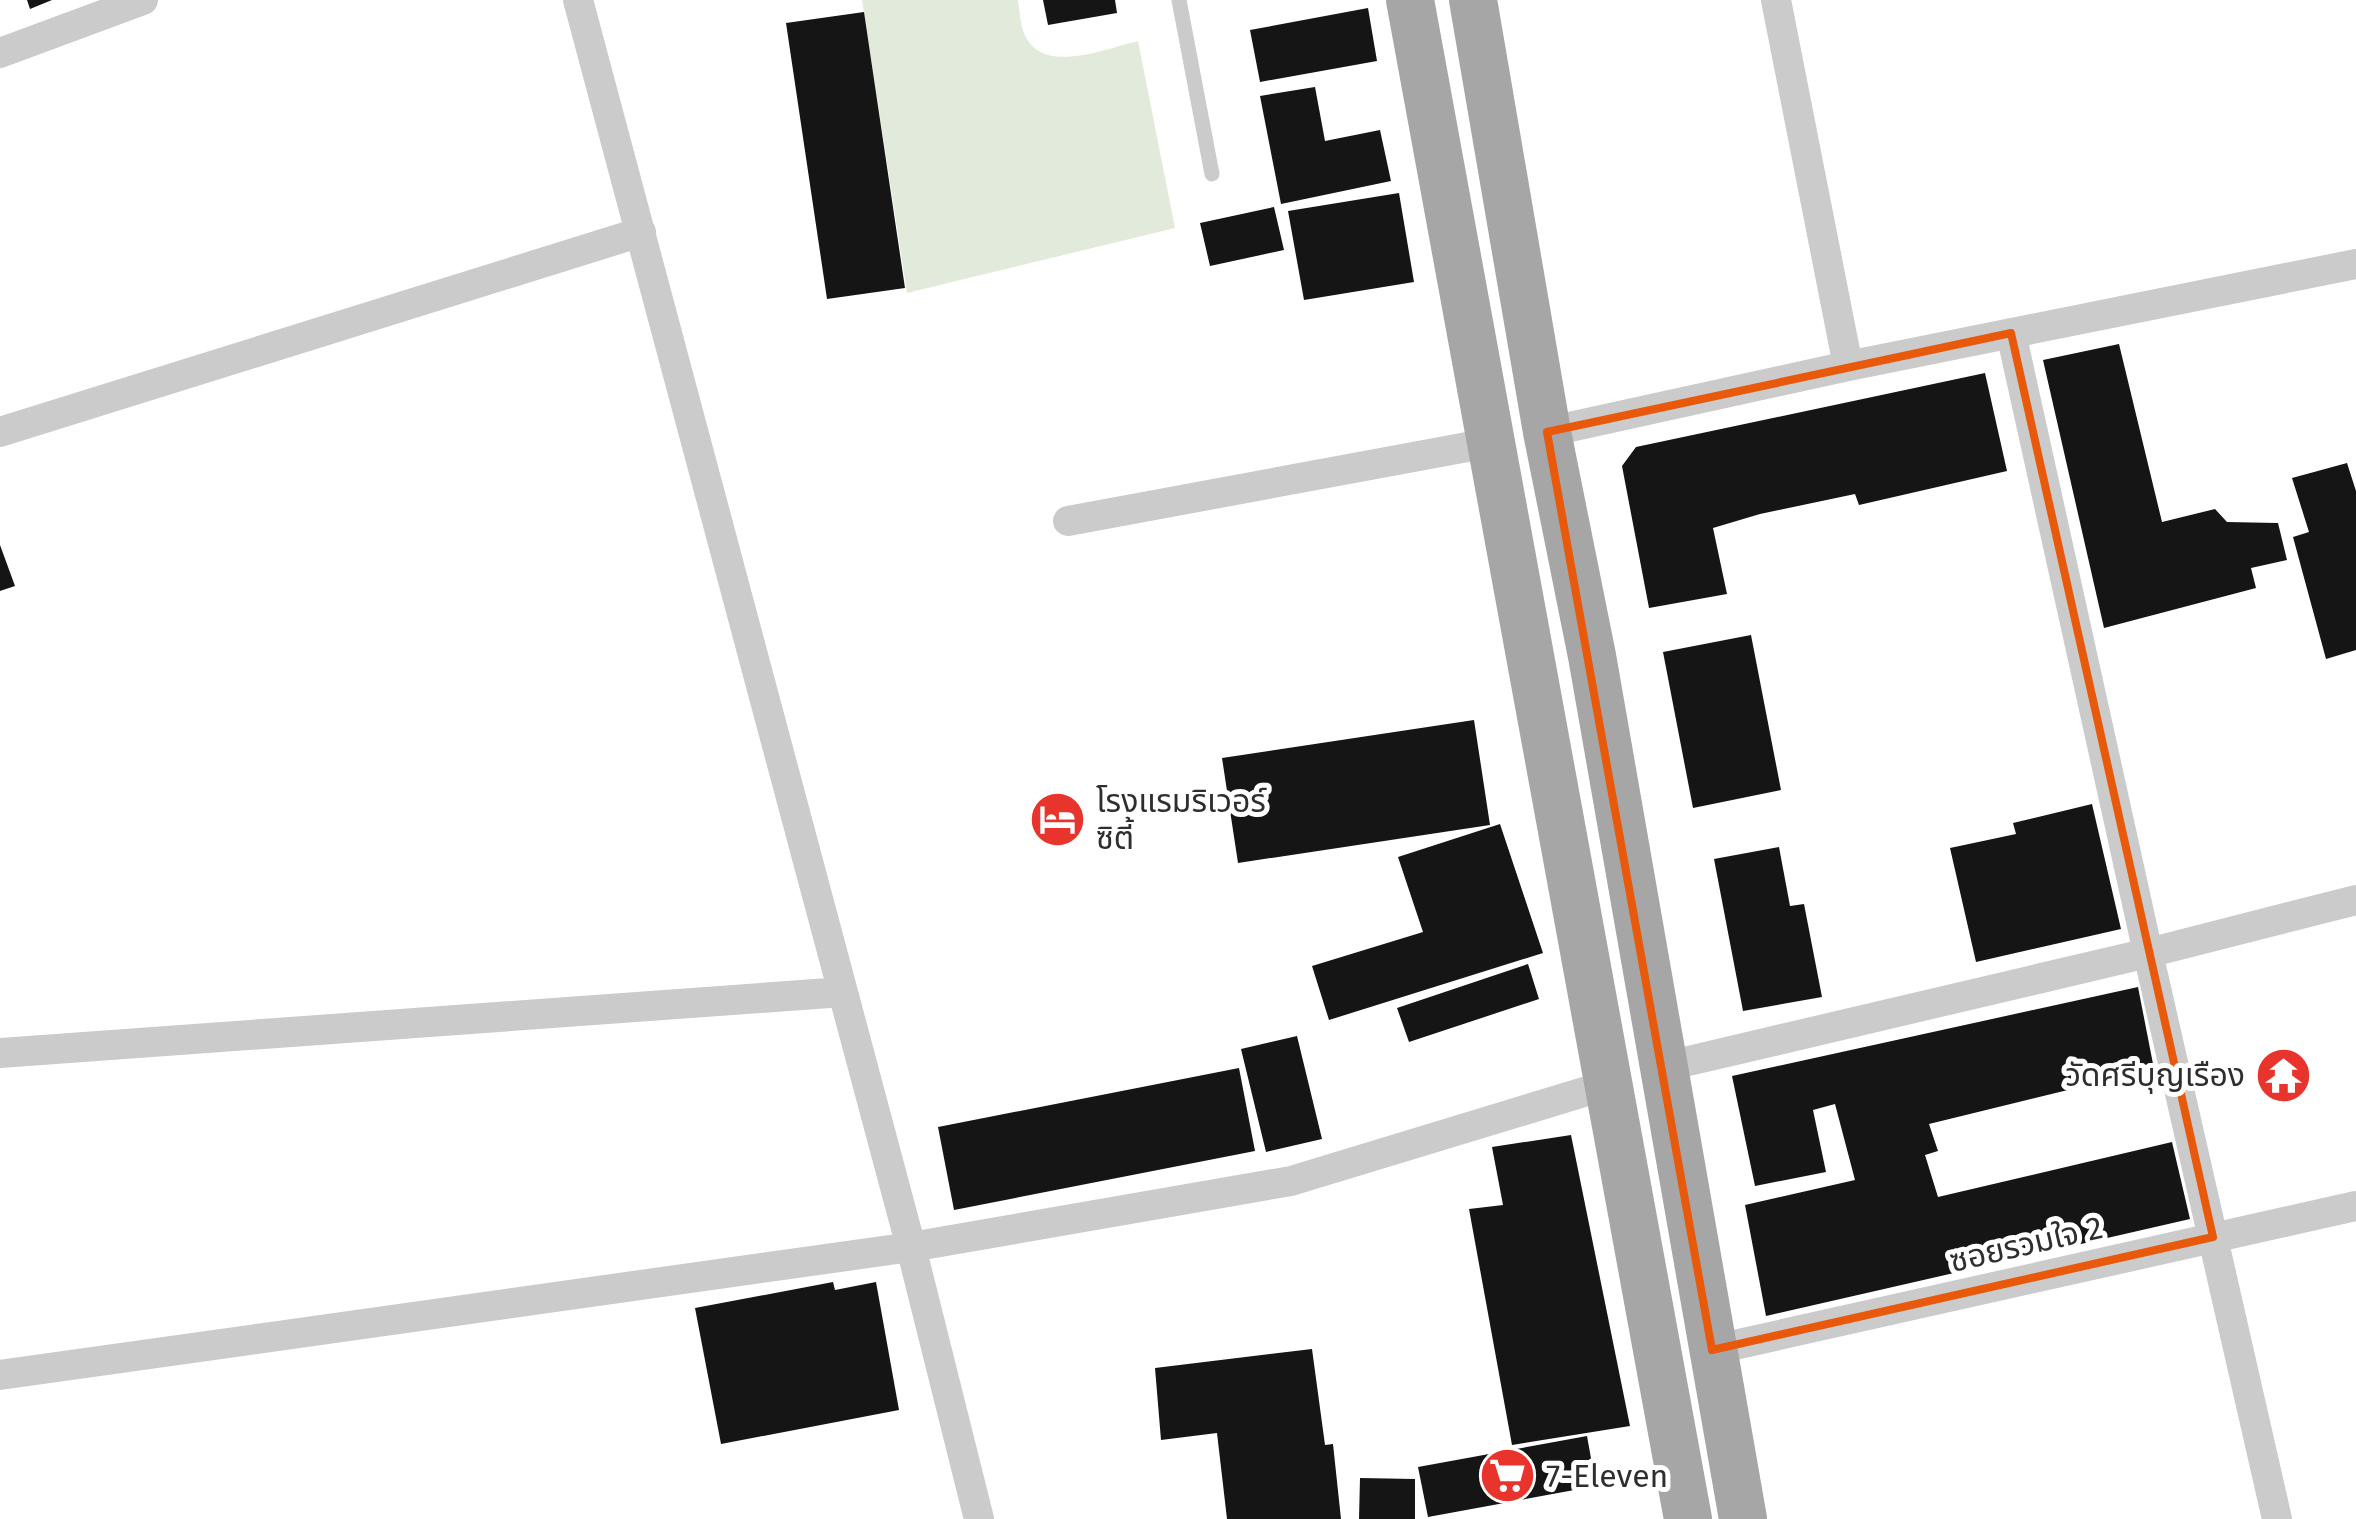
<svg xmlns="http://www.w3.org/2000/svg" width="2356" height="1519" viewBox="0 0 2356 1519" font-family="'Fira Sans','Noto Sans Thai',sans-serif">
<rect width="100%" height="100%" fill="#fff"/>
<!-- green -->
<path fill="#e2ebdb" d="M862,0H1018C1020,12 1020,28 1027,39C1047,74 1107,48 1138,41L1175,228L907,293Z"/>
<!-- building -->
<path fill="#151515" d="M27,0H52L30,9Z
M1043,0H1115L1117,13L1048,25Z
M1368,8L1377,61L1260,82L1250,30Z
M864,12L905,288L827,299L786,23Z
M1315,87L1325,141L1380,130L1391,181L1281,204L1260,96Z
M1399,193L1414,282L1304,300L1288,211Z
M1274,207L1284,250L1210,266L1200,223Z
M2119,344L2162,522L2215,509L2227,522L2278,523L2287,560L2251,568L2256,588L2104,628L2043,360Z
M1985,373L2007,471L1859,505L1855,494L1760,514L1713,528L1727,594L1649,608L1622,466L1636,447Z
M2347,463L2356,491V650L2326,659L2293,537L2309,532L2292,478Z
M0,545L15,586L0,591Z
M1751,635L1781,790L1693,808L1663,652Z
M1474,720L1490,825L1238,863L1222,758Z
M2092,804L2121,929L1976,962L1950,848L2016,834L2013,823Z
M1500,824L1543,953L1329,1020L1312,966L1423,932L1398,857Z
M1779,847L1790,906L1804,904L1822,997L1743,1011L1714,859Z
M1528,964L1539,999L1409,1042L1397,1008Z
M2138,987L2154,1069L1929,1124L1938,1151L1925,1155L1938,1197L2172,1142L2190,1219L1766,1316L1745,1205L1855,1180L1835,1104L1813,1110L1826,1172L1755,1186L1732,1076Z
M1297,1036L1322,1139L1266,1152L1241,1049Z
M1239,1068L1255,1151L954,1210L938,1127Z
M1571,1135L1630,1426L1512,1445L1469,1209L1503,1205L1492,1147Z
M833,1282L835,1290L876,1282L899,1410L721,1444L695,1308Z
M1312,1349L1325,1445L1333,1444L1341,1519H1227L1217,1433L1161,1440L1155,1368Z
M1587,1436L1596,1486L1428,1517L1418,1467Z
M1360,1478L1415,1479V1519H1359Z"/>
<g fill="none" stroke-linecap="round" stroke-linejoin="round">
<!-- lane -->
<path stroke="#cbcbcb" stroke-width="15" d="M1179,0L1212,174"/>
<!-- street -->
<path stroke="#cbcbcb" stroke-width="30" d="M578,0L911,1247L979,1519
M1776,0L1848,366
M0,53L143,0
M2011,333L2148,953L2277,1519
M0,432L641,232
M1547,432L1848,366L2356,264
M1068,521L1489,443
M0,1053L843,992
M1663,1067L2148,953L2356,900
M1712,1350L2356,1206
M0,1375L911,1247L1291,1181L1607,1085"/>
<!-- primary -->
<path stroke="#a6a6a6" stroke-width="48" d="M1410,0L1688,1519
M1473,0L1547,432L1592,656L1743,1519"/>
</g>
<!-- marked area -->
<path fill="none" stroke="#e8590c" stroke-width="8" stroke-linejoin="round" d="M2011,333L2213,1237L1712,1350L1547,432Z"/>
<!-- icons -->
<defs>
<symbol id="hotel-disc" viewBox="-11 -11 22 22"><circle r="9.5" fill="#e8342c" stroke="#fff"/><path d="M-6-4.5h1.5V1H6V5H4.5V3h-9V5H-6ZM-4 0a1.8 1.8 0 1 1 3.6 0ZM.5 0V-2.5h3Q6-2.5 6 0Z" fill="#fff"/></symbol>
<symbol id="temple-disc" viewBox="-11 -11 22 22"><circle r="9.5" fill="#e8342c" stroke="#fff"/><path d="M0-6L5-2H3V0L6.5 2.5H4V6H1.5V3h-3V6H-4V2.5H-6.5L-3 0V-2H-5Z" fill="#fff"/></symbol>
<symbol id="supermarket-disc" viewBox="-11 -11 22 22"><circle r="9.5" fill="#e8342c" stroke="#fff"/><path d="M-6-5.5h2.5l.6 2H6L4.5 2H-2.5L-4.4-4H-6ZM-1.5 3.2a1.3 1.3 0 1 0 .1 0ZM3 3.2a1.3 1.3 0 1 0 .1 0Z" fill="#fff"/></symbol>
</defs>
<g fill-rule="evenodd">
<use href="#hotel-disc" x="1026" y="788" width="63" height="63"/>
<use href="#temple-disc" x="2252" y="1044" width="63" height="63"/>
<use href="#supermarket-disc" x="1476" y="1444" width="63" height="63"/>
</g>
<g text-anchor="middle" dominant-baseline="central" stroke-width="10" stroke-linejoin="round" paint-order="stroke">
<!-- poi labels -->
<g font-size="32" fill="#2e2e2e" stroke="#fff" text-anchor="start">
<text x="1096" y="801">โรงแรมริเวอร์<tspan x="1096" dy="37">ซิตี้</tspan></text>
<text x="2245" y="1075" text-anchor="end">วัดศรีบุญเรือง</text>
<text x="1546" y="1476">7-Eleven</text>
</g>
<!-- street labels -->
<g font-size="32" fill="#2e2e2e" stroke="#fff">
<text transform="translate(2026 1244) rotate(-13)">ซอยรวมใจ 2</text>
</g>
</g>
</svg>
